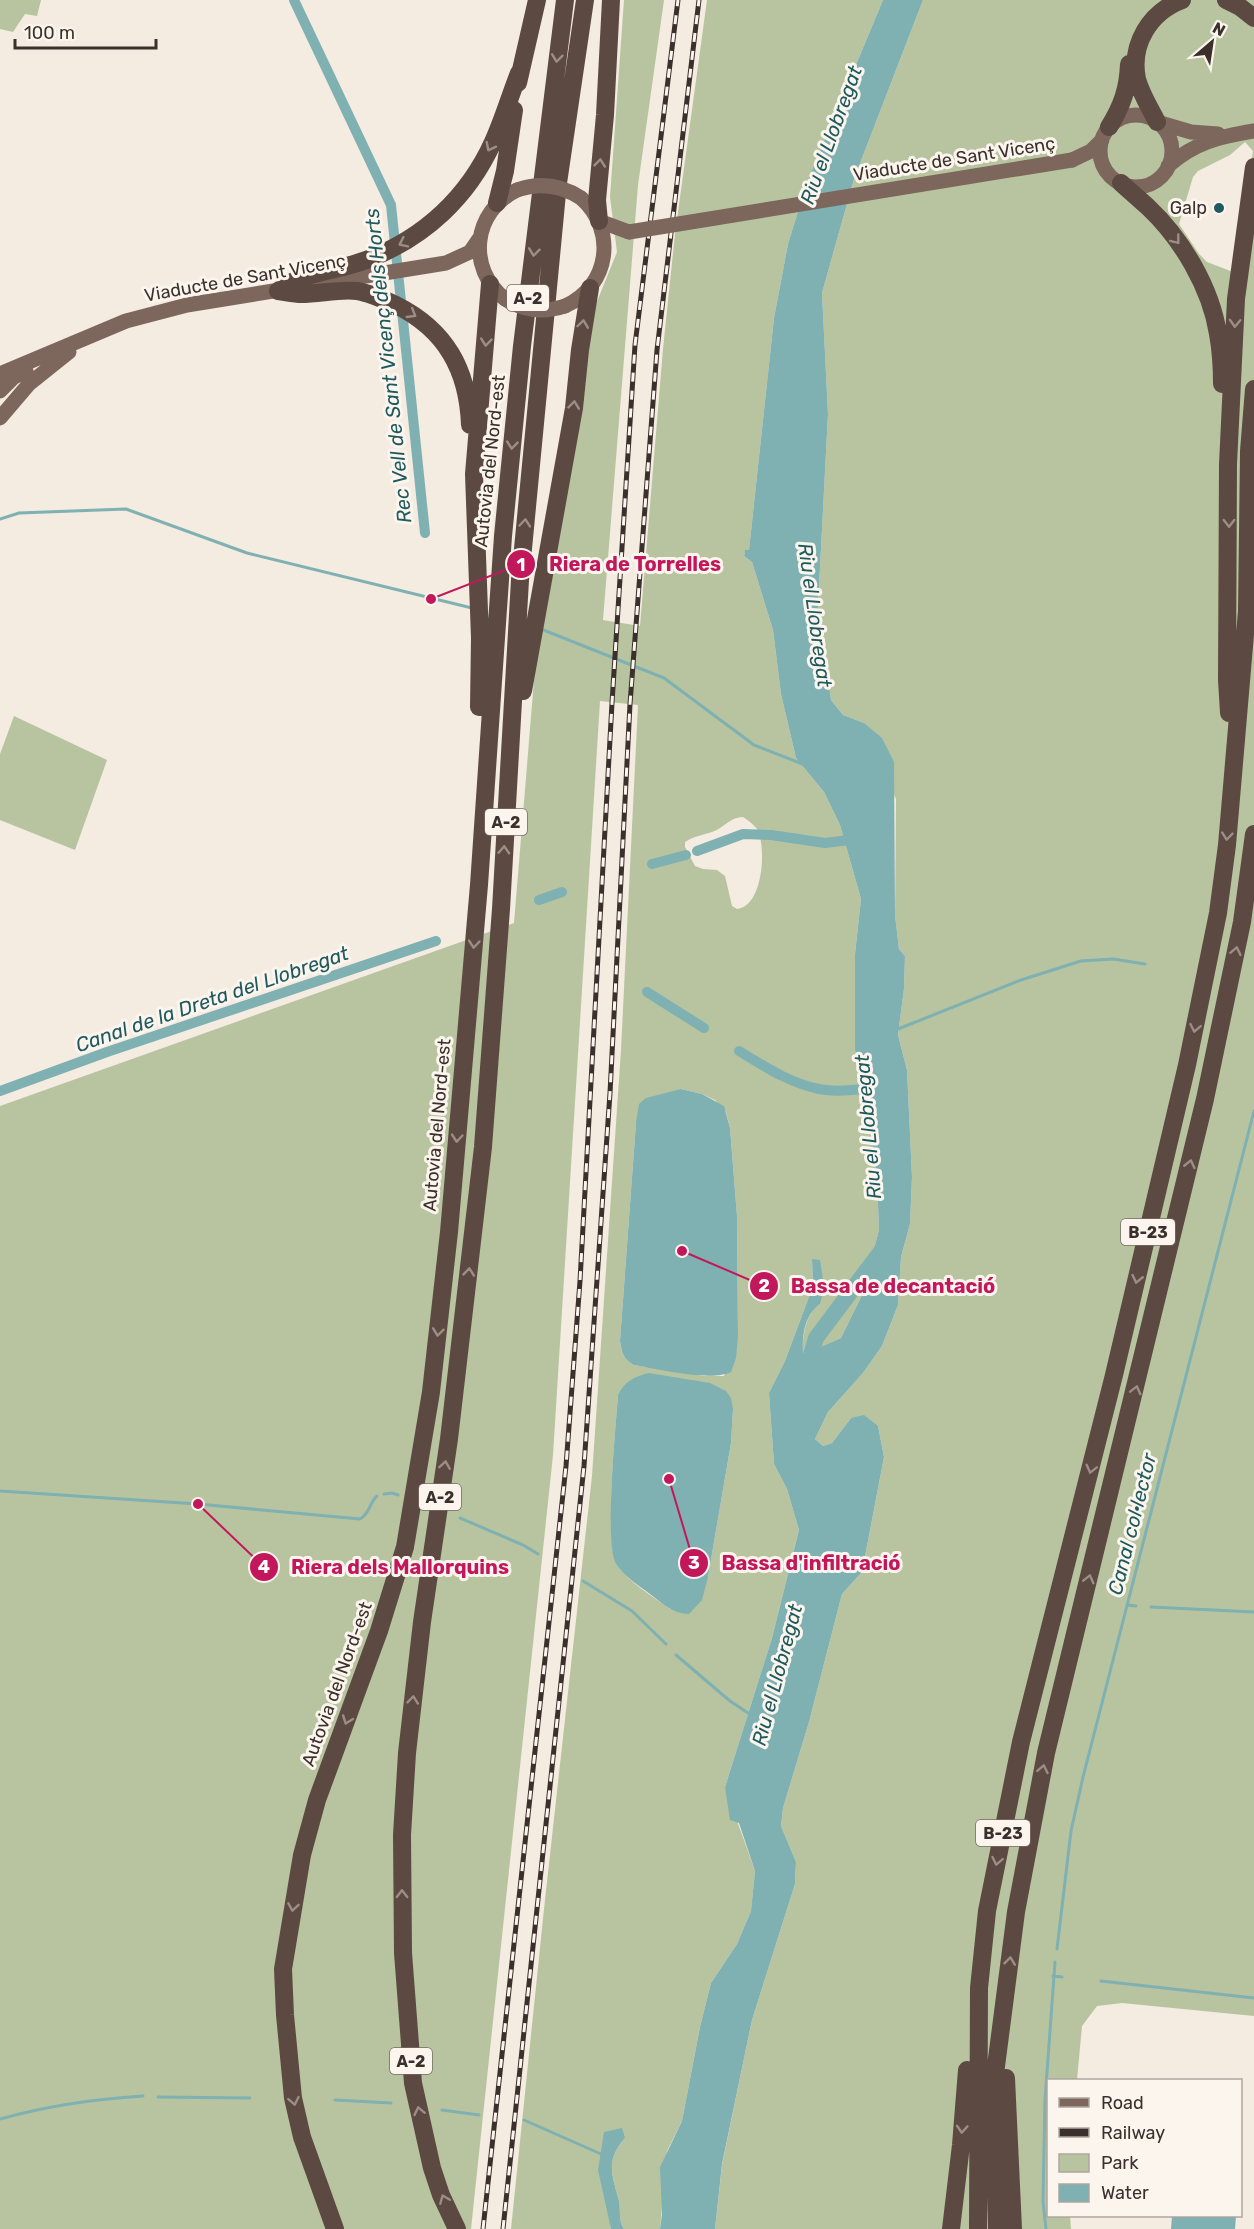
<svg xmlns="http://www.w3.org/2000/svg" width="1254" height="2229" viewBox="0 0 1254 2229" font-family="Rubik,sans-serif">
<rect width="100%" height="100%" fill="#f4ebe1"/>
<!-- green -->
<path fill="#b8c4a0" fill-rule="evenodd" d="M0,0H41L37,16L25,14L13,32L0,29Z
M624,0H664L638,185L603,620L640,626L663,349L675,234L707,0H883L807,182L788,244L774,318L749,550L744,553V556L752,562L773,630L781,694L796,758L824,792L840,825L861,899L855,954V1050L864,1086L877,1178L879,1230L862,1295L841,1338L802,1356C803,1336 804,1316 820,1304L812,1259L813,1286L785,1361L769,1393L774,1464L787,1489L799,1530L772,1638L725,1787L755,1871L751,1911L737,1944L711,1983L700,2027L682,2121L667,2151L660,2229H624C618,2220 621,2211 619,2201C612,2174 605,2161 625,2138L604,2132L608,2210L611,2229H511L544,1909L592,1476L621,1050L638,705L600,701L553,1455L471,2229H0V1106L514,923L536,656L594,309L617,252L610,197ZM743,817C748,820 753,824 757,829C767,847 763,907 737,909L732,906L725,876L717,870L703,869L695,866L685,847V842C694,836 703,835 712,832C724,828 730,817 743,817ZM681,1089L702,1094L715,1100L726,1112L730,1128L737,1216L738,1336L724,1376H704L634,1365C623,1359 622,1353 620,1341L636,1123ZM618,1395L733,1409L731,1443L708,1577L670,1609C652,1596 630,1583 617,1565C604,1546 616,1424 618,1395Z
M923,0H1254V2016L1122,2003L1097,2006L1082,2026L1077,2080H1048V2216H1070L1071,2229H715L722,2165L752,2020L795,1884L796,1862L781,1826L783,1808L809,1722L842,1594L862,1572L884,1457L878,1426L851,1418L832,1443L823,1446L815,1439L828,1412L863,1373L882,1346L898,1305L901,1257L910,1224L912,1177L907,1070L898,1035L904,989L905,956L899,949L895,915L896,799L864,723L843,715L831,700L824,649L817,625L828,414L822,293L854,179ZM1245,142L1253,151L1233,272L1207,262L1199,254L1179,224L1193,177L1198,171L1230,155Z
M14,716L107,760L75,850L0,820V754Z"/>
<!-- water -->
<path fill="#7fb0b2" d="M883,0H923L854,179L822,293L828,414L817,625L824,649L831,700L843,715L864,723L882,738L894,762L895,915L899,949L905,956L904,989L898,1035L907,1070L912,1177L910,1224L901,1257L898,1305L882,1346L863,1373L828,1412L815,1439L823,1446L832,1443L851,1418L864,1415L878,1426L884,1457L862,1572L842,1594L809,1722L783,1808L781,1826L796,1862L795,1884L752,2020L722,2164L715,2229H660L662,2214L660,2167L682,2121L700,2027L711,1983L737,1944L751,1911L755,1871L739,1823L730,1820L725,1787L772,1638L799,1530L787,1489L774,1464L769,1393L785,1361L813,1286L812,1259L820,1260L824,1287L820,1304C804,1316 802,1336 803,1355L841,1338L862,1295L879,1230L877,1178L864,1086L855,1050V954L861,899L840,825L824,792L796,758L781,694L773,630L752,562L744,556L745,550H749L774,318L788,244L807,182Z
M681,1089L702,1094L724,1106L730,1128L737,1216L738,1336L736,1358L731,1372C712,1382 657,1369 634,1365C623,1359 622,1353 620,1341L636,1123L639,1104L646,1098Z
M649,1373L710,1383L726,1391L731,1398L733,1409L731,1443L708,1577L702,1600L689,1614C673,1614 663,1604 650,1594C639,1586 623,1575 616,1564C604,1544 616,1424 618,1395C624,1382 635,1376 649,1373Z
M622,2128L625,2138C605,2161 612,2174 619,2201C621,2211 618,2220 624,2229H611L598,2170L604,2132Z
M1172,2216H1236L1235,2229H1171Z"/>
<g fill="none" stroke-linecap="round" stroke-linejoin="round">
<!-- stream -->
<path stroke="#7fb0b2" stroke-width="3" d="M0,519L19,513L126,509L247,553L472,608
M541,629L664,678L754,745L805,765
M898,1029L1021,980L1081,961L1113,959L1145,964
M0,1491L198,1504L360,1519C370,1514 369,1503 377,1496
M384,1494L392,1493L398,1495
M460,1518L523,1545L538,1554
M583,1581L632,1611L666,1644
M1127,1605L1136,1606
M1151,1607L1254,1612
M676,1655L730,1701L751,1715
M1057,1949L1071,1831L1083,1777L1254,1111
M1053,1976L1062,1977
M1101,1981L1254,1998
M158,2097L250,2098
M335,2100L391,2103
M442,2110L479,2115
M0,2119C47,2106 94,2099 143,2096
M524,2120L601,2154
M1046,2229L1043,2201L1045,2100L1055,1962"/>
<!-- canal -->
<path stroke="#7fb0b2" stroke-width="10" d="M294,0L391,205L425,533
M697,851L743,834L771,835L825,843L857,839
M652,864L686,855
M539,900L562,892
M647,992L704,1028
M739,1051C764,1066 789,1083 819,1089C838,1093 860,1089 879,1087
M0,1091L107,1052L436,941"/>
<!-- river -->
<path stroke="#7fb0b2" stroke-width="16" d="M806,1372L816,1338L882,1250"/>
<!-- primary -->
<path stroke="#7d675c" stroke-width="15" d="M1100 151a36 36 0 1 1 72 0a36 36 0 1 1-72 0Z
M1157,122L1191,132L1218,134
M1072,160L1091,151L1102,140
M1168,166C1195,142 1219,137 1254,131
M599,221L629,232
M505,299C466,268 473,211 517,190
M565,306C610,286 617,230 581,198
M0,374L126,321L187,305L446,263L470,252L479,239
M0,391L14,377L26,371
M0,418L29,384L69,352"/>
<!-- motorway -->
<path stroke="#5c4a42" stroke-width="18" d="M1226,0L1240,7L1254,18
M518,83L537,0
M1157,122C1150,108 1141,94 1137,79C1130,44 1150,12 1182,0
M1109,127C1122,106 1128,89 1129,64
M1121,183C1130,191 1139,199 1148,207C1182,239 1211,288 1218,334C1221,351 1222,368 1222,384
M497,203L505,171L514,110
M599,221L597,200L605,115L611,0
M278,291C285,287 291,282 298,279C321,271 346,268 369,259C425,237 468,197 493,142C503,120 510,96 519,73
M278,291C286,292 294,294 301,294C320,294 338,289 357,291C370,293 385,300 396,305C446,330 468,370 470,425
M523,691L574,408L580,350L590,288
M479,707L480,638L474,474L490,284
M1229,713L1227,680L1228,464L1236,299L1254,167
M1006,2078L1013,2229
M335,2229L302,2137L293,2098L285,2015L283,1969L302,1855L317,1800L379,1631L405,1547L431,1392L449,1232L479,885L503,536L522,346L565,0
M457,2229L441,2195L432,2168L413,2083L403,1953L402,1835L407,1753L422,1622L449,1439L483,1147L501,909L520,580L558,183L585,0
M951,2229L961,2145L967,2070
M978,2229L979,1988L987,1911L1021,1742L1114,1375L1187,1065L1218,913L1227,845L1247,611L1249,451L1254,389
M997,2229L994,2116L995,2074L1016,1912L1046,1753L1205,1099L1242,922L1254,834"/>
<defs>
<path id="rail" d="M483,2229L566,1466L580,1281L612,703L635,345L678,0
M503,2229L584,1466L610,1093L630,704L657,350L699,0"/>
</defs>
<!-- rail casing -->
<use href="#rail" stroke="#3b302b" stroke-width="5"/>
<!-- rail -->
<use href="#rail" stroke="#fbf5ee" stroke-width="3" stroke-dasharray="9" stroke-linecap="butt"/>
<!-- primary-bridge -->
<path stroke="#7d675c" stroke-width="15" d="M517,190C540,182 561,185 581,198
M629,232L1072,160
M505,299C524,311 544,313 565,306"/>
</g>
<!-- one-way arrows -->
<defs><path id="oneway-chevron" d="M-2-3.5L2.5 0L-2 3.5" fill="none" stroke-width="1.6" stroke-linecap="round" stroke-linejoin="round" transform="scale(1.5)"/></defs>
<g stroke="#9c8e87">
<use href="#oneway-chevron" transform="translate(557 58) rotate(97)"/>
<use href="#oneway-chevron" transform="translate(490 147) rotate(117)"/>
<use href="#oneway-chevron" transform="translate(600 163) rotate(-84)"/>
<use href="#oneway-chevron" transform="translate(1176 240) rotate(52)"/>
<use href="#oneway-chevron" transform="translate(403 243) rotate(154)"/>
<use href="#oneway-chevron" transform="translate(534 252) rotate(97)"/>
<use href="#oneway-chevron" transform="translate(412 314) rotate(31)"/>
<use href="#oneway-chevron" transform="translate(1235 323) rotate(92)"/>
<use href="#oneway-chevron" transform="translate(583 324) rotate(-82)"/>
<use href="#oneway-chevron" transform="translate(486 342) rotate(96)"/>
<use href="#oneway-chevron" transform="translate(574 405) rotate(-83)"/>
<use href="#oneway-chevron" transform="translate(512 445) rotate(96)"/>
<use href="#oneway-chevron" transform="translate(525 523) rotate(-85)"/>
<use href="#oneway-chevron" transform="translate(1229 523) rotate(90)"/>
<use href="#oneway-chevron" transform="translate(1227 836) rotate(96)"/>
<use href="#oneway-chevron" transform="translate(504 850) rotate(-87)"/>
<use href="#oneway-chevron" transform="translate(474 944) rotate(95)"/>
<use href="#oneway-chevron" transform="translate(1236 951) rotate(-78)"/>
<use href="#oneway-chevron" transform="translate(1195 1028) rotate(101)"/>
<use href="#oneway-chevron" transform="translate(457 1138) rotate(95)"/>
<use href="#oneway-chevron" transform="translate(1190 1164) rotate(-77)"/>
<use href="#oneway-chevron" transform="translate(469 1272) rotate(-84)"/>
<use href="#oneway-chevron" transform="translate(1137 1279) rotate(103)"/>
<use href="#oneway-chevron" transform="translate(438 1332) rotate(97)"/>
<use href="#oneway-chevron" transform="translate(1136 1390) rotate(-76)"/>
<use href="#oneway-chevron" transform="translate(445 1465) rotate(-81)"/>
<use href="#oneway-chevron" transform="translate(1091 1469) rotate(104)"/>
<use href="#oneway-chevron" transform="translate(1089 1579) rotate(-76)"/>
<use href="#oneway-chevron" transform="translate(413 1700) rotate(-84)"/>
<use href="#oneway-chevron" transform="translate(347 1720) rotate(110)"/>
<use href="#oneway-chevron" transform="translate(1043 1769) rotate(-79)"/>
<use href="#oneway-chevron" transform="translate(997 1861) rotate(101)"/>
<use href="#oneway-chevron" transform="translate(402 1894) rotate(-90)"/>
<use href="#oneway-chevron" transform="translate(293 1907) rotate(99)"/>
<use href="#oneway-chevron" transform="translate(1010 1961) rotate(-83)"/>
<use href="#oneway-chevron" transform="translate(294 2101) rotate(79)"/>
<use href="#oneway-chevron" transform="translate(419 2111) rotate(-102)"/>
<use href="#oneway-chevron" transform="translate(962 2129) rotate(94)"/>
<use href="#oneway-chevron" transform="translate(444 2199) rotate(-112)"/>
</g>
<!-- markers -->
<circle fill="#1f5a5e" stroke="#fbf5ee" stroke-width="2" cx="1219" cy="208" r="6"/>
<g text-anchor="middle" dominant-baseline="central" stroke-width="6" stroke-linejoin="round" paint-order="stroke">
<!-- shield labels -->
<g fill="#fbf5ee" stroke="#756b66" stroke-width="1.5">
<rect x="507" y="285" width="42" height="26" rx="4.5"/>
<rect x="485" y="809" width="42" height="26" rx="4.5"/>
<rect x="1121" y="1219" width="54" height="26" rx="4.5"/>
<rect x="419" y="1484" width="42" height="26" rx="4.5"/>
<rect x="976" y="1820" width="54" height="26" rx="4.5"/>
<rect x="390" y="2048" width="42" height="26" rx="4.5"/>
</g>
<g font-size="16" font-weight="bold" fill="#3b302b">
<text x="528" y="298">A-2</text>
<text x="506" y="822">A-2</text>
<text x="1148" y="1232">B-23</text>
<text x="440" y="1497">A-2</text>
<text x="1003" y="1833">B-23</text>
<text x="411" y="2061">A-2</text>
</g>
<!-- street labels -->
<g font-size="18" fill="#3b302b" stroke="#fbf5ee">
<text transform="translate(954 159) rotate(-9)">Viaducte de Sant Vicenç</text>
<text transform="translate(245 278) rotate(-10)">Viaducte de Sant Vicenç</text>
<text transform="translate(490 461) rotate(-84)">Autovia del Nord-est</text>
<text transform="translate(437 1125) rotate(-85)">Autovia del Nord-est</text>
<text transform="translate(337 1684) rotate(-70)">Autovia del Nord-est</text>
</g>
<!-- poi labels -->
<g font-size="18" fill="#3b302b" stroke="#fbf5ee" text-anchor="end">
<text x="1207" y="208">Galp</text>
</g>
<!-- water labels -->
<g font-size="20" font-style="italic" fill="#1f5a5e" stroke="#fbf5ee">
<text transform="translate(831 135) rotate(-70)">Riu el Llobregat</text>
<text transform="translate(388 366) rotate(-96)">Rec Vell de Sant Vicenç dels Horts</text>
<text transform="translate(815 615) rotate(82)">Riu el Llobregat</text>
<text transform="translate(212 999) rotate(-19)">Canal de la Dreta del Llobregat</text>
<text transform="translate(868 1127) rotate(-95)">Riu el Llobregat</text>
<text transform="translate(1132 1524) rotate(-76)">Canal col·lector</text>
<text transform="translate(777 1675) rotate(-75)">Riu el Llobregat</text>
</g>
</g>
<!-- callouts -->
<path fill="none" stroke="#c2185b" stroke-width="2" d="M431 599L521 564M682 1251L764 1286M669 1479L694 1563M198 1504L264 1567"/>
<g fill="#c2185b" stroke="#fbf5ee" stroke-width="2">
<circle cx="431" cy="599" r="6"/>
<circle cx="682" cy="1251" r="6"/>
<circle cx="669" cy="1479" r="6"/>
<circle cx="198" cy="1504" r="6"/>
<circle cx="521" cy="564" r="15"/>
<circle cx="764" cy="1286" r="15"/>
<circle cx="694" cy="1563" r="15"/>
<circle cx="264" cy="1567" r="15"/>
</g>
<g font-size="18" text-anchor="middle" font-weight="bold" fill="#fff">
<text x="521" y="571">1</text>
<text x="764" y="1292">2</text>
<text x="694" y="1569">3</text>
<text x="264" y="1573">4</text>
</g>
<g font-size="20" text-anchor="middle" font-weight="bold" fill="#c2185b" stroke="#fbf5ee" stroke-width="6" stroke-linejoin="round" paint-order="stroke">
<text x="635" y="571">Riera de Torrelles</text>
<text x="893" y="1293">Bassa de decantació</text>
<text x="811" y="1570">Bassa d'infiltració</text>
<text x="400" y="1574">Riera dels Mallorquins</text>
</g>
<!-- legend -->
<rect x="1047" y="2079" width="195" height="138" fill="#fbf5ee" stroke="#aea6a0" stroke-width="1.5"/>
<rect x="1059" y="2098" width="30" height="9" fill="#7d675c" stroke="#aea6a0" stroke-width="1.5"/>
<text x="1101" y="2109" font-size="18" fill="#3b302b">Road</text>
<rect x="1059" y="2128" width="30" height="9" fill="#3b302b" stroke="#aea6a0" stroke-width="1.5"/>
<text x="1101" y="2139" font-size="18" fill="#3b302b">Railway</text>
<rect x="1059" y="2154" width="30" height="18" fill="#b8c4a0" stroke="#aea6a0" stroke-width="1.5"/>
<text x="1101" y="2169" font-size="18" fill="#3b302b">Park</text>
<rect x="1059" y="2184" width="30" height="18" fill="#7fb0b2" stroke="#aea6a0" stroke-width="1.5"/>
<text x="1101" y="2199" font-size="18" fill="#3b302b">Water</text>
<!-- north arrow -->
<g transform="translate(1212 42) rotate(29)" stroke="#fbf5ee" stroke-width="4.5" paint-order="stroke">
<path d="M0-4.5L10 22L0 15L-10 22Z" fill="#3b302b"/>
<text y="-9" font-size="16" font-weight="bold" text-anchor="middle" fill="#3b302b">N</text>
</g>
<!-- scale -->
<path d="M15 39v9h141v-9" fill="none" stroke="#3b302b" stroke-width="3"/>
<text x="24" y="39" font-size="18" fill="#3b302b" stroke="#fbf5ee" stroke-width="4.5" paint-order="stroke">100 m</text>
</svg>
